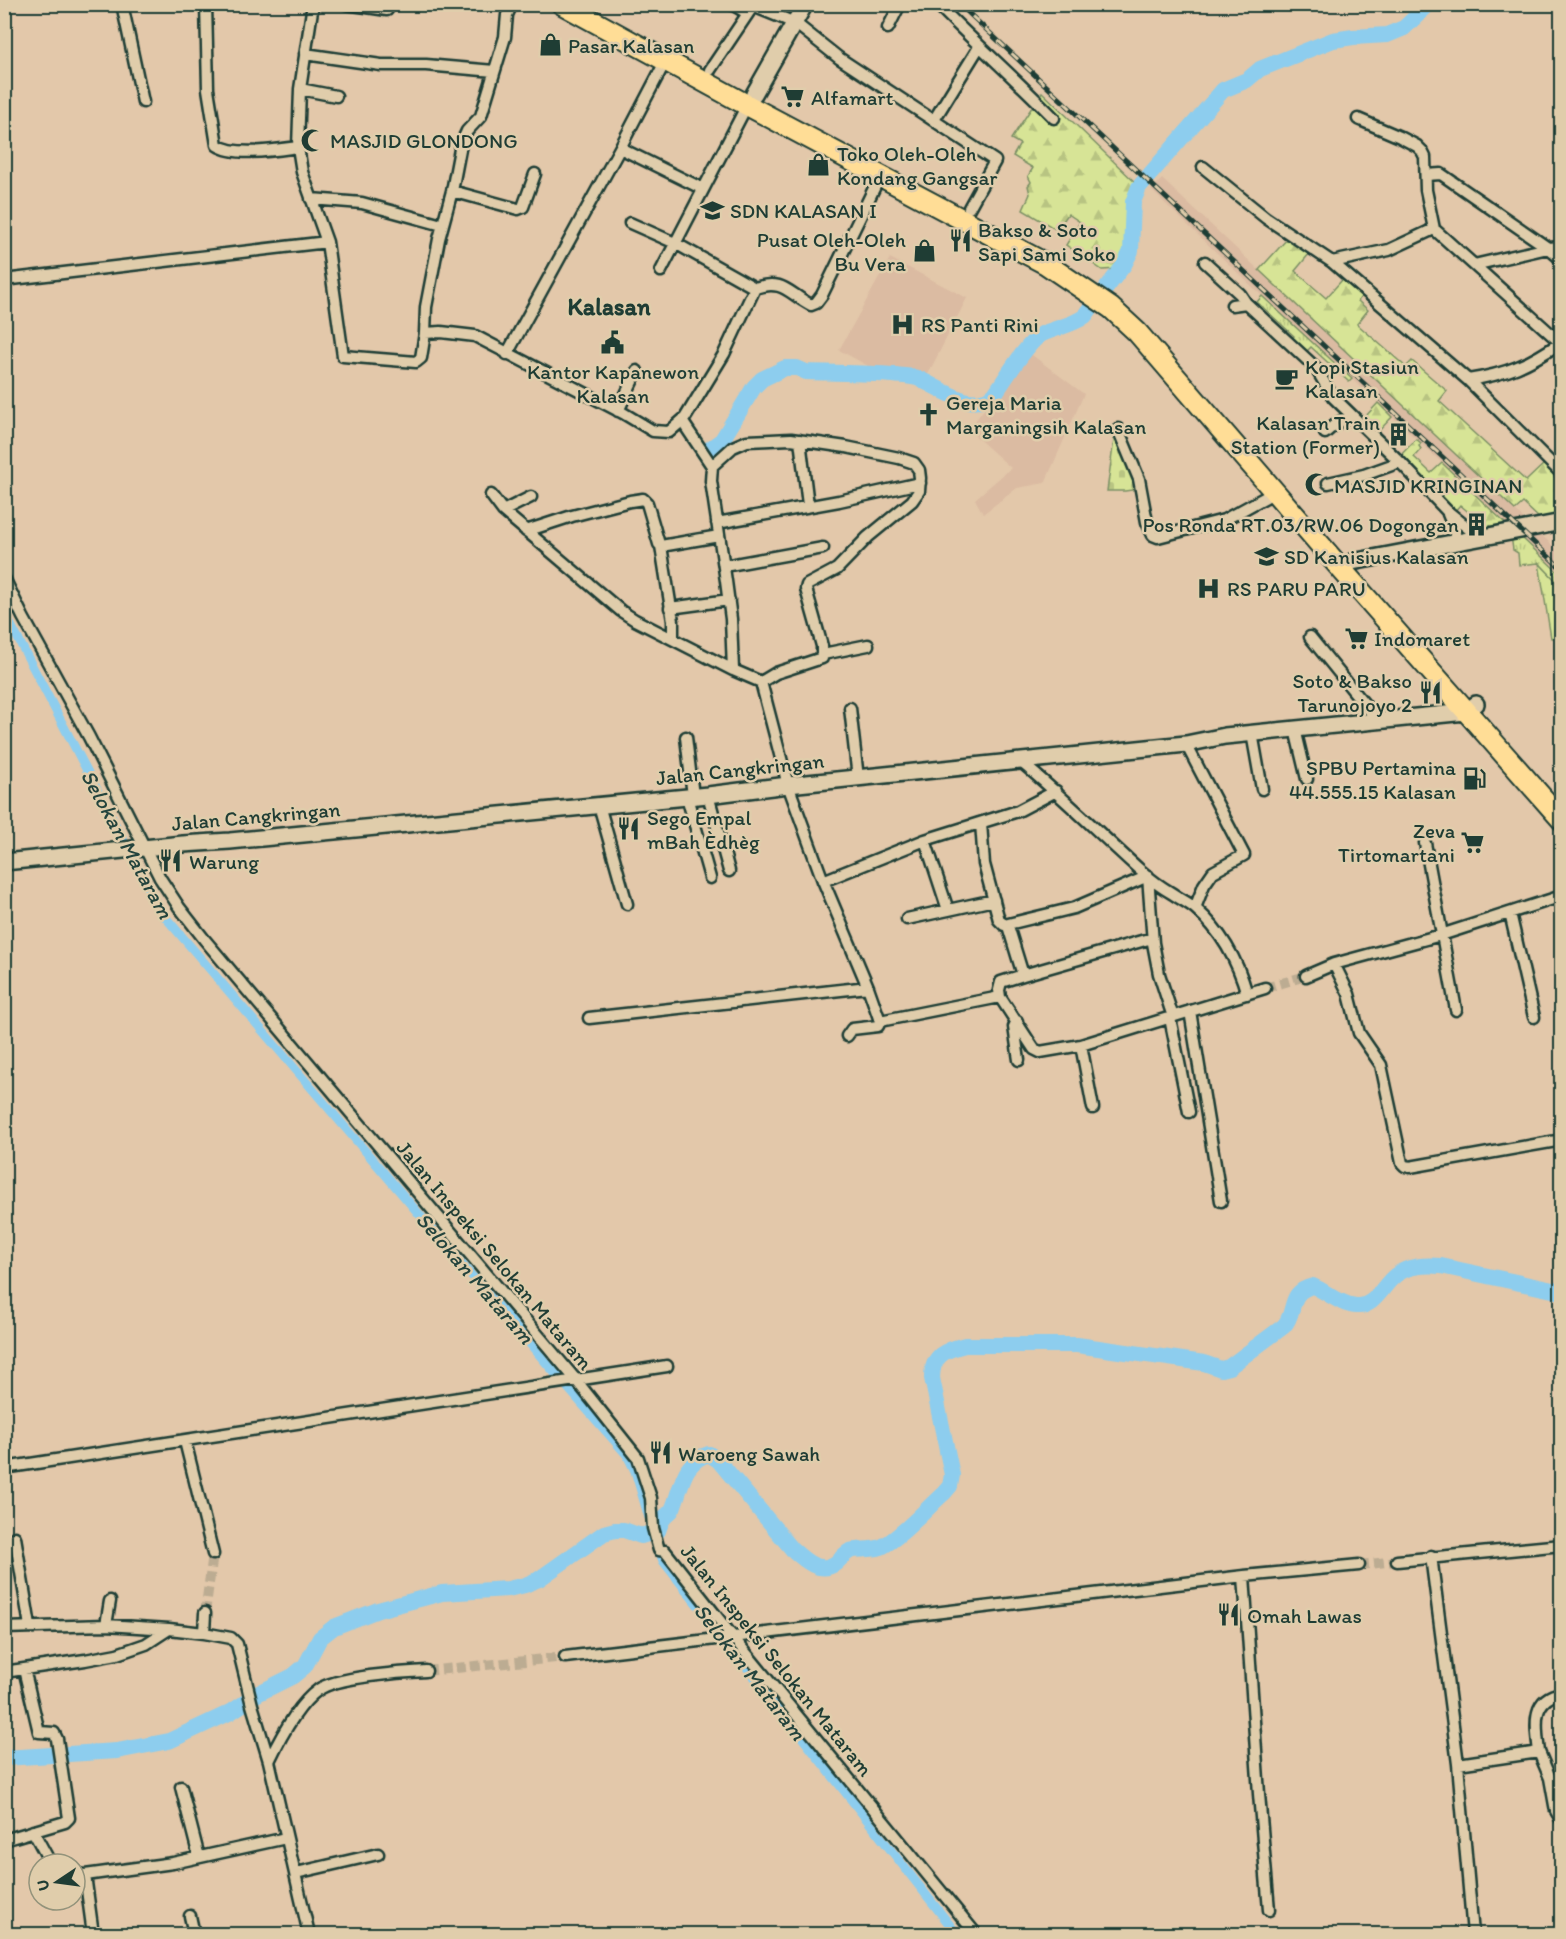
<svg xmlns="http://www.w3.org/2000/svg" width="1566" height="1939" viewBox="0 0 1566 1939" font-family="Itim,sans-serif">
<defs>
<pattern id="grass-tufts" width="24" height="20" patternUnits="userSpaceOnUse" patternTransform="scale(1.5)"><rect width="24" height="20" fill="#d7e496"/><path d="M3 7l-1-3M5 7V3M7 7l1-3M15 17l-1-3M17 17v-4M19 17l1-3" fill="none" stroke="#b8c482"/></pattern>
<pattern id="forest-firs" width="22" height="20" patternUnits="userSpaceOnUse" patternTransform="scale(1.5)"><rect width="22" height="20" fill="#d7e496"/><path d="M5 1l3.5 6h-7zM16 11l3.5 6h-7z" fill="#b8c482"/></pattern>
<pattern id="cemetery-stones" width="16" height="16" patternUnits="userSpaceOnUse" patternTransform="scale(1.5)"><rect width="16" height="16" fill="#d7e496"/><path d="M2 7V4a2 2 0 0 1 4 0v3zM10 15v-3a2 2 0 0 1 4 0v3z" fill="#b8c482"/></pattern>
</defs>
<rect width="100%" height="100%" fill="#e3c8aa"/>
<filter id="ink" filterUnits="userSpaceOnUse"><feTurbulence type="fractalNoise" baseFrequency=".0167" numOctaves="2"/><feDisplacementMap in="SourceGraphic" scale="12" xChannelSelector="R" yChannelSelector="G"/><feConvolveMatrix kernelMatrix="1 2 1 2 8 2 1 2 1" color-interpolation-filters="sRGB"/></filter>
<g filter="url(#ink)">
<!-- built -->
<path fill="#dbbba2" d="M1162,179L1515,510L1528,523L1510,526L1262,296L1151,190Z
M890,258L967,298L926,378L908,374H883L839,350Z
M1028,352L1084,394L1045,483L1017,488L983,514L975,499L1011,468L973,434L972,425Z
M1538,532L1561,553V575L1519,535Z"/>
<!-- grass -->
<path fill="url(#grass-tufts)" stroke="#7b9065" stroke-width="1.5" d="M1262,296L1352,379L1349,382L1311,347L1304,354L1290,341L1294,336L1257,302Z
M1511,535H1519L1561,575V586L1539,563L1519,565L1518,553L1513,550Z"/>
<!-- forest -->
<path fill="url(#forest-firs)" stroke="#7b9065" stroke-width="1.5" d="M1042,92L1141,188L1142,196L1135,207L1130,234L1122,257V263L1118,269L1102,270L1066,245L1080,222L1068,214L1057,230L1023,210L1030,194L1028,186L1031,182L1028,176L1033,168L1013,156L1020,144L1011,139Z
M1288,238L1309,254L1295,271L1326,298L1342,280L1364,293L1358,301L1368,310L1357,324L1406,367L1412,361L1447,391L1439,401L1526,481L1545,463L1561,478V517L1541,520L1523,503L1515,510L1259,270Z
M1378,403L1392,417L1375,435L1366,426L1370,422L1365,417Z
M1416,439L1421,443L1419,446L1421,449L1414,457L1431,473L1442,463L1504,522L1502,529L1483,532L1479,529L1483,524L1460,505L1454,512L1399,457Z
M1539,563L1561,586V638H1551Z"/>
<!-- cemetery -->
<path fill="url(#cemetery-stones)" stroke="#7b9065" stroke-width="1.5" d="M1115,432L1139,489L1125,491H1107Z"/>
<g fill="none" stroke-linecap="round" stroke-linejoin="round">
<!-- canal -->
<path stroke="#8dcdee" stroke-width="9" d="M4,612L161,912L554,1372L627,1455L635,1471L649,1518
M657,1545L663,1561L957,1934"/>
<!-- river -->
<path stroke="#8dcdee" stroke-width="16" d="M704,453L722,440L754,387L762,379L785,368H797L806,372C835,373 865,373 894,375C901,376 910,376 917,378C940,387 970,414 994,395C1005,380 1027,342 1042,334C1056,327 1072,326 1085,316L1124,265L1131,251L1133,202L1139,187L1223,90L1247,80L1260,69L1333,40L1353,37L1387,35L1404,28L1429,4
M4,1758L117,1751L169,1741L231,1712L259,1693L293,1676L305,1666L320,1638L334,1627L378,1610L442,1593L508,1589L525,1585L539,1579L604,1533L615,1530H624L641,1536L658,1531C660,1527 660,1522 664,1518C667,1514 671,1513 673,1508C682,1486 683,1461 709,1454L718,1460L792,1549C804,1560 820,1575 836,1563C841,1559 844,1554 850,1551C857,1548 870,1551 881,1547C898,1540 929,1506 944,1493L950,1486L952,1475L932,1378C932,1355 945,1350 965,1345H1077L1204,1363L1221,1369L1229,1367L1284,1326C1297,1311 1287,1292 1313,1286C1327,1292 1341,1305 1356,1306C1375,1308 1383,1284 1396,1275C1409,1265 1425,1265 1441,1266L1562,1292"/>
<!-- street-tunnel -->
<path stroke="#bcac92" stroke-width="10" stroke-dasharray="10 5" stroke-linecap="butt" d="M1265,988L1306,976
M1359,1565L1397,1561
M205,1613L213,1554
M426,1671L565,1657"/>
<defs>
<path id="street" d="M122,4L143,102
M206,4L208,89L217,145C235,157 276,150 298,147
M313,4L300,89L298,147L302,172L327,242L343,356L416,362L421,358L425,333L441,332L475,336L623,413L653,431L669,432L685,418L724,354L755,288C783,278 789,294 811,305L816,303L822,295L880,176
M346,4L387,10
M732,4L747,13
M937,4C975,43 1016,79 1054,118
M888,28L900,4
M305,54L381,65H426L494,71
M710,70L753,6L795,23L839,58L995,161L969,208
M300,89L336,96
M1358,119L1400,137L1417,146L1422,151L1425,157L1426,190L1434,229L1562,344
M934,120L979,47
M620,148L703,189
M1203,167L1266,218L1332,262L1468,380L1562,474
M1426,175L1441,174L1548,248L1562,260
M452,191L518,209L523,207L535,174
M311,199L362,203L442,225
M630,223L675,243L755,288
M1205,262L1240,294L1246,303L1315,367L1333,397L1400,462L1447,511L1479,537
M1332,262L1389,250L1434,229
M1474,265L1548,248L1562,247
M661,271L747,105
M4,280L327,242
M1232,305L1246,303
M425,333L426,307L439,239L452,191L461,144L467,131L481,116L505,37L507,15L512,4
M507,354L620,148L666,60
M1468,380C1507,374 1528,365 1560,343
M618,411L637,371
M682,421L712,466L711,481L726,581L731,619L733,670
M1118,429L1139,479L1147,522L1153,535L1158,537L1224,520L1275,492
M1325,433C1335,424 1343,416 1357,421
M800,440L808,505
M712,466L733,447L747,441L791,439L846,447L899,458L914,463L919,470L920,478L919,491L912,501L868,537L837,569L807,585L806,589L822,646V658L776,673L761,682
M1328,483L1364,475L1400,462
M491,495L503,511L621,611L635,620L733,670L761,682
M503,511L531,497
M1448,514L1455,531V541
M717,523L839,501L920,483
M526,531L572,516L630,501L643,499L647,503L659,544L661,546L673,621V639
M661,546L719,536
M724,566L823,548
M4,578L23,617L89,737L160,878L179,907L204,939L576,1380L638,1458L651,1498L653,1528L659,1550L665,1551L732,1636L976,1934
M670,608L729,600
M1310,637L1378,721
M823,654L868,645
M761,682L788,785L822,878L868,987L880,1021
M850,708L858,778
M1295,729L1307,779
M1252,733L1262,789
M686,737L693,796
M1186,744L1244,855L1213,872L1204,885L1195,908
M1021,762C1062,796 1100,834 1140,870C1150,879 1161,887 1173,894C1180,899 1189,903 1196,909C1221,931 1238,962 1247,994
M708,795L729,871
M687,797L710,878
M599,805L627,904
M981,823L984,864L999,920L1004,925L1074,908L1148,876
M925,840L948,910
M1425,843L1456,1010
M1148,876L1153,943L1159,974L1173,1017
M823,881L925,840L1018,811L1056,791
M1510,913L1534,1017
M907,919L994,900
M1008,926L1023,975L1001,982L999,990L1000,997L1034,1049L1040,1052L1081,1045L1265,988
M1334,964L1349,994L1359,1033L1381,1065L1402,1163L1405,1166L1410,1167L1562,1140
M1023,975L1152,938
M1306,976L1334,964L1441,935L1562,896
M1190,1011L1221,1201
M589,1018L868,987
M1170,1018L1189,1112
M1017,1021L1014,1027L1019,1060
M847,1036L852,1029L878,1026L880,1021L1000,997
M1081,1045L1093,1108
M185,1441L213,1554
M4,1468L667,1366
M15,1537L30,1626
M1431,1556L1458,1764L1473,1934
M1397,1561L1562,1545
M1244,1576L1259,1794L1269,1910
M106,1625L110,1601
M4,1628L106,1625L169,1629
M204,1633L231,1638L237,1644L252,1705L269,1761L309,1934
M565,1657L1244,1576L1359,1565
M4,1672L85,1660L117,1654L146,1644L169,1629L204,1633L205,1613
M1539,1752L1550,1778L1556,1811L1562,1821
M269,1761C280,1738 297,1705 318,1690C335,1677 403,1672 426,1671
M1458,1764L1539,1752C1536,1727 1530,1698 1562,1693
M181,1787L199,1857
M33,1831L51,1864
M4,1840L65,1822L69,1818L57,1739L54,1733L39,1732L24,1669
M296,1873L378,1854
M75,1874L85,1875L173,1863L286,1838
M85,1875L93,1934
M190,1916L194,1934"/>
<path id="secondary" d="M754,94L805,4
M1342,570L1352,562L1562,522
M4,862L183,844L230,841L708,795L788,785L1186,744L1225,736L1466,712L1476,704"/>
<path id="highway" d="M562,4L747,105L1046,264L1111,308L1137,332L1342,570L1562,820"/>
</defs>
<!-- street casing -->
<use href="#street" stroke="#1f3d34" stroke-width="15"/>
<!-- secondary casing -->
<use href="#secondary" stroke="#1f3d34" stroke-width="20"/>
<!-- highway casing -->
<use href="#highway" stroke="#1f3d34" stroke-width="24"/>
<!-- street -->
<use href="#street" stroke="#e0cdab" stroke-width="10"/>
<!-- secondary -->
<use href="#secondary" stroke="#e0cdab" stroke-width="15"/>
<!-- highway -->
<use href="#highway" stroke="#ffdd96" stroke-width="20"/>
<defs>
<path id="rail" d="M959,4L1562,569"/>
</defs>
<!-- rail casing -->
<use href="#rail" stroke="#1f3d34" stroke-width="5"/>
<!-- rail -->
<use href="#rail" stroke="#e0cdab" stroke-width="3" stroke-dasharray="9" stroke-linecap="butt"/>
</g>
</g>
<!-- icons -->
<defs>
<symbol id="shop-bare" viewBox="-9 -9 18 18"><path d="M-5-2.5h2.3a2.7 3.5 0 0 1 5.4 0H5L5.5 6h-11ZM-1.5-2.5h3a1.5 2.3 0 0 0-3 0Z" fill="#1f3d34" stroke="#e0cdab" stroke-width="2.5" paint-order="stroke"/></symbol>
<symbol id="supermarket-bare" viewBox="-9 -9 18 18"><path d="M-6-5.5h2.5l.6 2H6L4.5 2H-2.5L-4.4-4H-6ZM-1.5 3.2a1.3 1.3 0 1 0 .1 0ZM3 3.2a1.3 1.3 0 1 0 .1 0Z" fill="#1f3d34" stroke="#e0cdab" stroke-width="2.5" paint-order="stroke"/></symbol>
<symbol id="mosque-bare" viewBox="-9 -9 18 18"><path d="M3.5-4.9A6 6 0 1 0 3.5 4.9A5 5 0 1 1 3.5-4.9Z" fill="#1f3d34" stroke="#e0cdab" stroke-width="2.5" paint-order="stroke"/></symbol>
<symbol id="school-bare" viewBox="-9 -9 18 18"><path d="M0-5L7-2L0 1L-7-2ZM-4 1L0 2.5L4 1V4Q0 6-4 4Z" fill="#1f3d34" stroke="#e0cdab" stroke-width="2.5" paint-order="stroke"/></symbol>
<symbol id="restaurant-bare" viewBox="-9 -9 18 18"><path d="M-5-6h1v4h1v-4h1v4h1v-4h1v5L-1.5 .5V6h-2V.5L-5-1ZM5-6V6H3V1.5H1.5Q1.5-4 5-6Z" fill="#1f3d34" stroke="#e0cdab" stroke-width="2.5" paint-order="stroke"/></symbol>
<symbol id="hospital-bare" viewBox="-9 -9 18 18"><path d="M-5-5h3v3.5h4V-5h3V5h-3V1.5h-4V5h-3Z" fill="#1f3d34" stroke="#e0cdab" stroke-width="2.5" paint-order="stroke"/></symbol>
<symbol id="civic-bare" viewBox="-9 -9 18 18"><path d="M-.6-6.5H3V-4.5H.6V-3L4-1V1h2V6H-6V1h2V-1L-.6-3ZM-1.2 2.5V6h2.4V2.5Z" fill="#1f3d34" stroke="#e0cdab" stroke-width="2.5" paint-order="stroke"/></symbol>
<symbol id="cafe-bare" viewBox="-9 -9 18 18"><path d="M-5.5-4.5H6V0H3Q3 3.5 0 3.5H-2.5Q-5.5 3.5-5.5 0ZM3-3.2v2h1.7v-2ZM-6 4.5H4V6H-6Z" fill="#1f3d34" stroke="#e0cdab" stroke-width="2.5" paint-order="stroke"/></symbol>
<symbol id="church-bare" viewBox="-9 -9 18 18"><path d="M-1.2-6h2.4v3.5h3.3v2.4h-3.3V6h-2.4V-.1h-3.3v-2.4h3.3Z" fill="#1f3d34" stroke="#e0cdab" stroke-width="2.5" paint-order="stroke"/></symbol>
<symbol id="building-bare" viewBox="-9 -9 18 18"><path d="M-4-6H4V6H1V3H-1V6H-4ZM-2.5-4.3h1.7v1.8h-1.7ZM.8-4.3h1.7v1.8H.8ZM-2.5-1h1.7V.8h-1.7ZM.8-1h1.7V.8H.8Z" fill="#1f3d34" stroke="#e0cdab" stroke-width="2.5" paint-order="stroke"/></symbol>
<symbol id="fuel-bare" viewBox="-9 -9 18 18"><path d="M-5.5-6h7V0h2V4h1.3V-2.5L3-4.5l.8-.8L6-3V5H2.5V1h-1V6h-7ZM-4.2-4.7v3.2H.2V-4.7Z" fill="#1f3d34" stroke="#e0cdab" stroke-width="2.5" paint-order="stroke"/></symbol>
</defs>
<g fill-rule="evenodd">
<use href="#shop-bare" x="534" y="28" width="33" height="33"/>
<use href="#supermarket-bare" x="776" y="80" width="33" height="33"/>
<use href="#mosque-bare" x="296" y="124" width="33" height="33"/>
<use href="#shop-bare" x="802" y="148" width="33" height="33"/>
<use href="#school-bare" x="696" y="194" width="33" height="33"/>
<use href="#restaurant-bare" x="944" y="224" width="33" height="33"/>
<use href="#shop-bare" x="908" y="234" width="33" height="33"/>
<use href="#hospital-bare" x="886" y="308" width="33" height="33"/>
<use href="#civic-bare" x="596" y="326" width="33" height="33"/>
<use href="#cafe-bare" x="1270" y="362" width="33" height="33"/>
<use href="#church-bare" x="912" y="398" width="33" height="33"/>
<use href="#building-bare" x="1382" y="418" width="33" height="33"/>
<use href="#mosque-bare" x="1300" y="468" width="33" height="33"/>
<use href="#building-bare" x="1460" y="508" width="33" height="33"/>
<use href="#school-bare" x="1250" y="540" width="33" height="33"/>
<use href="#hospital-bare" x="1192" y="572" width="33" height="33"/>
<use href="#supermarket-bare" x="1340" y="622" width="33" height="33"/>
<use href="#restaurant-bare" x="1414" y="676" width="33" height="33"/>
<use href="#fuel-bare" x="1458" y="762" width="33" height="33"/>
<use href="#restaurant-bare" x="612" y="812" width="33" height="33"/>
<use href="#supermarket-bare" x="1456" y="826" width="33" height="33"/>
<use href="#restaurant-bare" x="154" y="844" width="33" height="33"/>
<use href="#restaurant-bare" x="644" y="1436" width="33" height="33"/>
<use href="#restaurant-bare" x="1212" y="1598" width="33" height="33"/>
</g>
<g text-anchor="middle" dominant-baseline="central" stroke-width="5" stroke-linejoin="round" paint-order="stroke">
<!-- poi labels -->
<g font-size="21" fill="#1f3d34" stroke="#e0cdab" text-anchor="start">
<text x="568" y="45">Pasar Kalasan</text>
<text x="811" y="97">Alfamart</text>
<text x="330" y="140">MASJID GLONDONG</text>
<text x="837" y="153">Toko Oleh-Oleh<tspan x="837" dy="24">Kondang Gangsar</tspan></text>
<text x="730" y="210">SDN KALASAN I</text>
<text x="978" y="229">Bakso &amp; Soto<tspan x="978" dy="24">Sapi Sami Soko</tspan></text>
<text x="906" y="239" text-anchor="end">Pusat Oleh-Oleh<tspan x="906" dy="24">Bu Vera</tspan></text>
<text x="921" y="324">RS Panti Rini</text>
<text x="1305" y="366">Kopi Stasiun<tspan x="1305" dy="24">Kalasan</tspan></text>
<text x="613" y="371" text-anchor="middle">Kantor Kapanewon<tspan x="613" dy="24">Kalasan</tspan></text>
<text x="946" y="402">Gereja Maria<tspan x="946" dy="24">Marganingsih Kalasan</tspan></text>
<text x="1380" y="422" text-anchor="end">Kalasan Train<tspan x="1380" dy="24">Station (Former)</tspan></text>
<text x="1334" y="485">MASJID KRINGINAN</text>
<text x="1459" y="524" text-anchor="end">Pos Ronda RT.03/RW.06 Dogongan</text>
<text x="1284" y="556">SD Kanisius Kalasan</text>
<text x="1227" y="588">RS PARU PARU</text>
<text x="1374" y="638">Indomaret</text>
<text x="1412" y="680" text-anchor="end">Soto &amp; Bakso<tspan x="1412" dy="24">Tarunojoyo 2</tspan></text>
<text x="1456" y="767" text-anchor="end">SPBU Pertamina<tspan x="1456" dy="24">44.555.15 Kalasan</tspan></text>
<text x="647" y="817">Sego Empal<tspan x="647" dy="24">mBah Èdhèg</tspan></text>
<text x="1455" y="830" text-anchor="end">Zeva<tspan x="1455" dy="24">Tirtomartani</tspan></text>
<text x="189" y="861">Warung</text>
<text x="678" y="1453">Waroeng Sawah</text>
<text x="1247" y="1615">Omah Lawas</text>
</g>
<!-- street labels -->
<g font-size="21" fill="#1f3d34" stroke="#e0cdab">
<text transform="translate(740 769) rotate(-6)">Jalan Cangkringan</text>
<text transform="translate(256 816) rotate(-5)">Jalan Cangkringan</text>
<text transform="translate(495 1255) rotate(50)">Jalan Inspeksi Selokan Mataram</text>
<text transform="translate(777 1660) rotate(51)">Jalan Inspeksi Selokan Mataram</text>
</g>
<!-- water labels -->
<g font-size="22" font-style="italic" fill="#24443d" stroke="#e0cdab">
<text transform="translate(127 844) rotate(61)">Selokan Mataram</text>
<text transform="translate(475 1278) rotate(49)">Selokan Mataram</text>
<text transform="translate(750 1672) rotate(52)">Selokan Mataram</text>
</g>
<!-- quarter labels -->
<g font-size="24" font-weight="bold" fill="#1f3d34" stroke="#e0cdab">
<text x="609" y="306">Kalasan</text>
</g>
</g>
<!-- margin -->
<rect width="1566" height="1939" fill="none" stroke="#e0cdab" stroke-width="24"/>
<rect x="12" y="12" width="1542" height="1915" fill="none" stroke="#1f3d34" stroke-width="2" filter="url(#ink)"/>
<!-- north arrow -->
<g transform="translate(57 1882) rotate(257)"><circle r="28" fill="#e0cdab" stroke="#93937b" stroke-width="1.5"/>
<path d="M0-4.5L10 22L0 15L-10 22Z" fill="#1f3d34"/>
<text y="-9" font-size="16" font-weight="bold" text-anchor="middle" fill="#1f3d34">U</text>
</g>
</svg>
